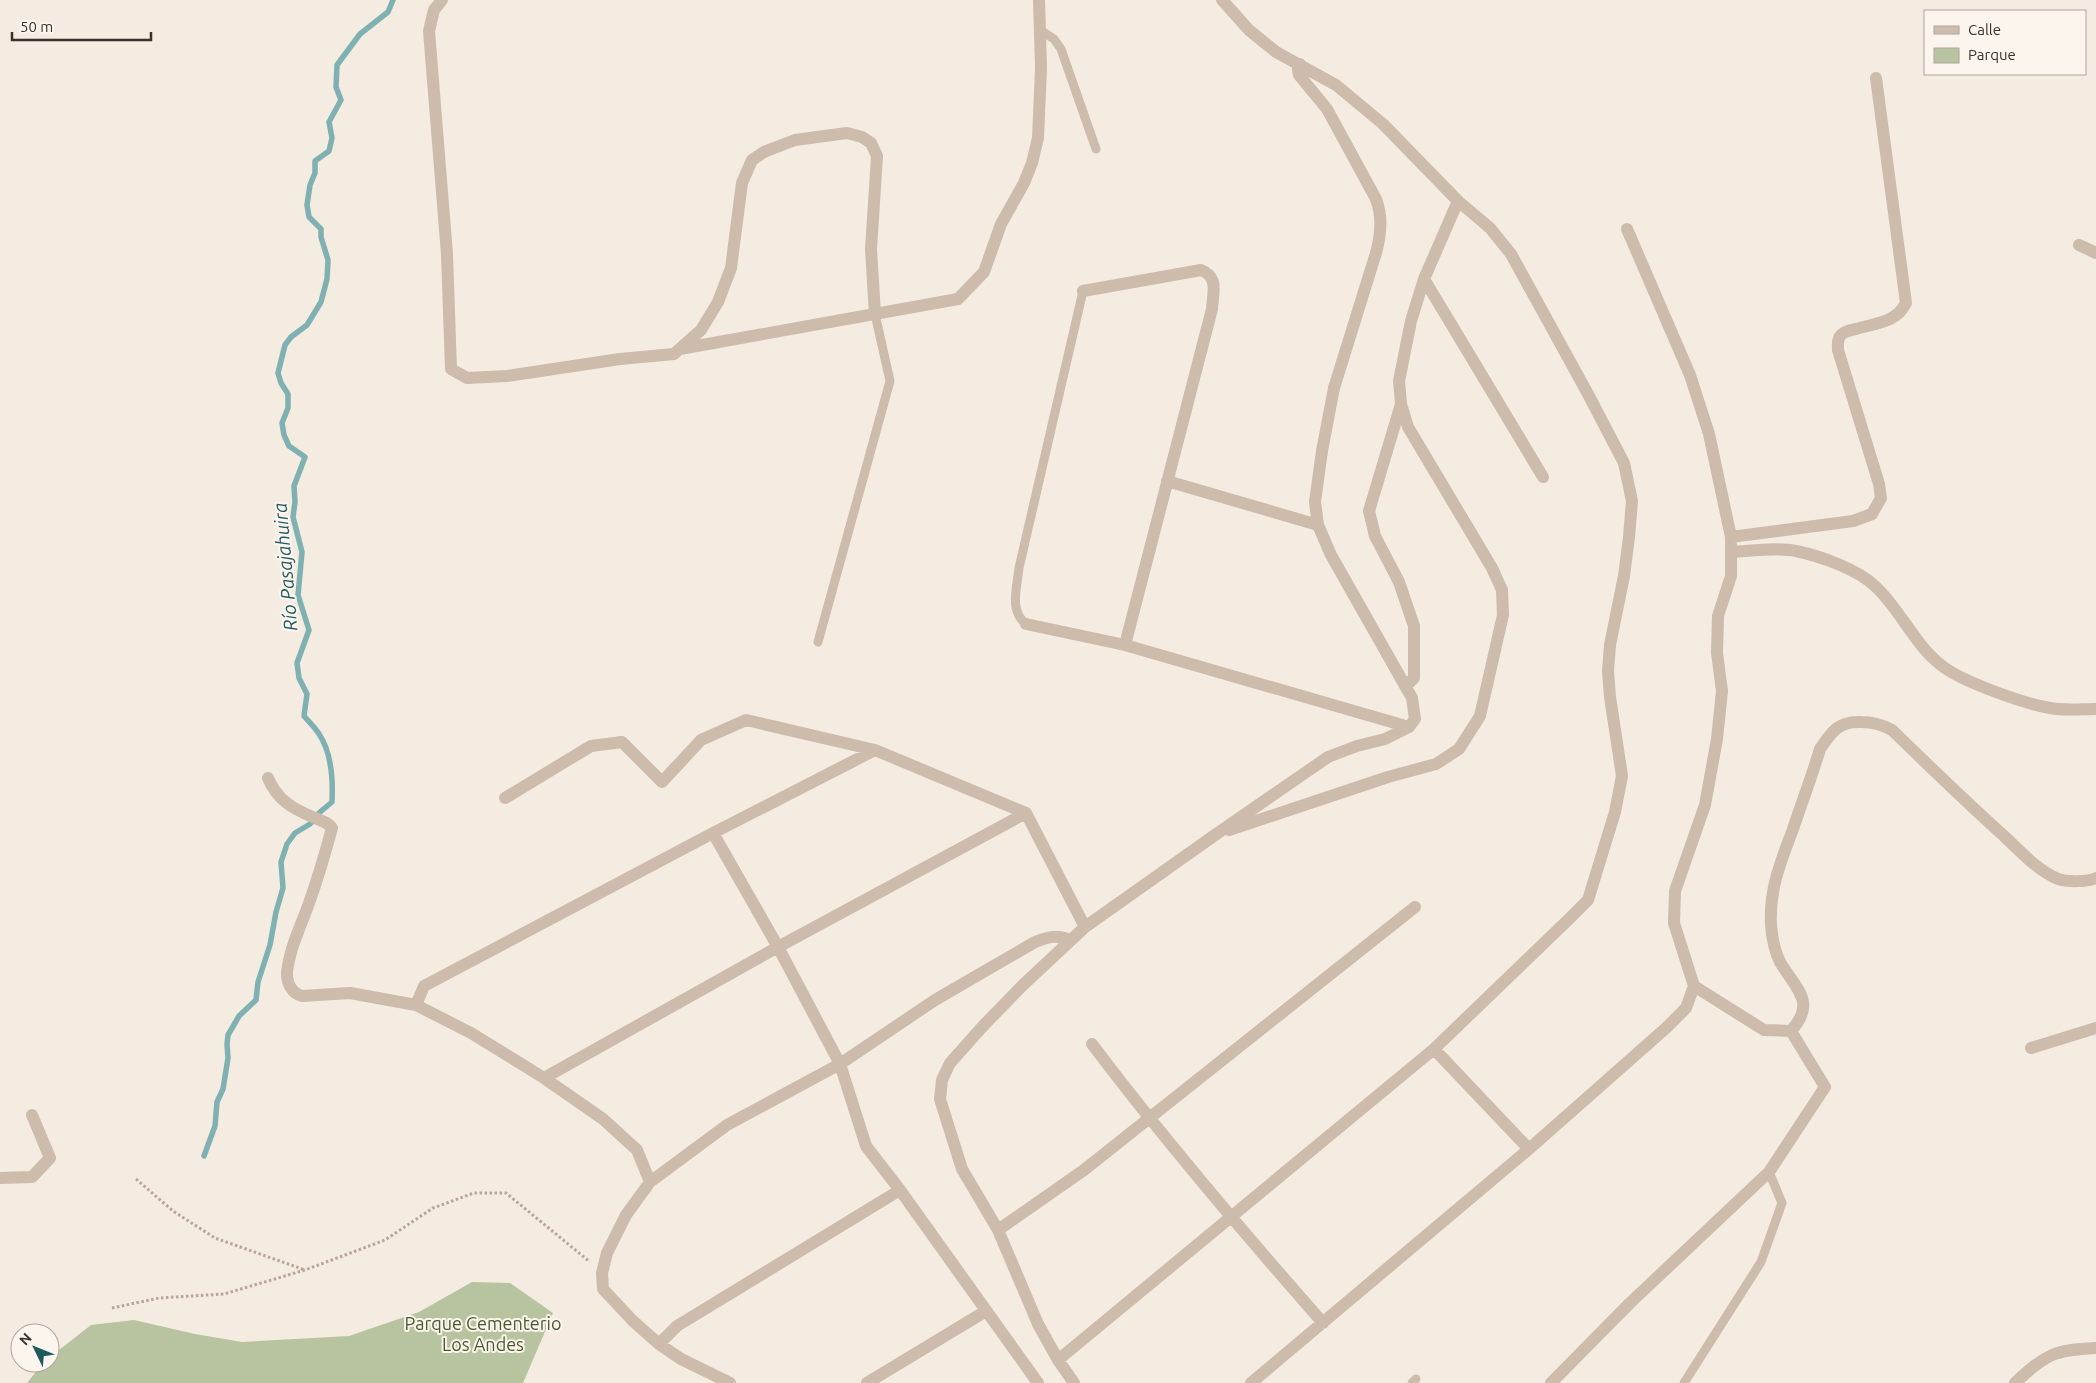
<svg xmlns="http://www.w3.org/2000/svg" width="2096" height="1383" viewBox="0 0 2096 1383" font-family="Ubuntu,sans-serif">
<rect width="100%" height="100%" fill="#f4ebe1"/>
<!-- green -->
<path fill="#b8c4a0" d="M472,1282L510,1283L553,1313L523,1383H27L42,1364L50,1363V1357L91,1325L134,1320L195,1334L242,1342L349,1336L419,1312Z"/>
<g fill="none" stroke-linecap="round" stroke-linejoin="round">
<!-- stream -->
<path stroke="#7fb0b2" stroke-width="5.5" d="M204,1156L215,1126L217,1102L223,1089L228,1058L227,1044L228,1035L239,1016L256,1000L258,982L270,945L276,912L283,888L281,862L287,844L295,833L310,824L320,812L332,802C333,781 332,753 319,734C315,727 309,722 304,716L307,694L299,678L297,663L309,630L298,595L302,552L293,517L295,502L294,486L305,457L289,446L284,435L282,423L288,408V394L281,383L278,373L285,345L291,337L307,325L321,302L327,279L328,260L321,237V229L309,217L307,205L310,185L315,173V161L329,151L332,138L329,122L341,100L336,87L337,65L360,34L388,12L393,0"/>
<!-- path -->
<path stroke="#b9a596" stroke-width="3" stroke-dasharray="2.5 2.5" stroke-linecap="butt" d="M136,1179L173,1211L215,1238L305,1270
M112,1308L159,1298L224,1294L305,1270L385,1240L433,1208L474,1193H506L590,1262"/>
<!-- lane -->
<path stroke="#cdbbac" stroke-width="9" d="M1040,30L1054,39L1061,49L1096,149
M1026,624C1009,611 1017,588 1019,568L1083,291
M818,642L890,381L875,314
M1412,1383L1416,1379
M1684,1383L1761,1262L1782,1203L1769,1172"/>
<!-- street -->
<path stroke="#cdbbac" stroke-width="12" d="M442,0L434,10L429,31L447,254L451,369L467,378L507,376L620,359L674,354L701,330L718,302L731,268L742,183L752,160L764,152L795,140L847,133L862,137L871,143L877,156L871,249L875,314
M2079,245L2096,253
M1424,279L1543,477
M1083,291L1201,270C1219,277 1213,292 1212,309L1125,645
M680,349L958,299L984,272L1001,224L1024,183L1032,163L1038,138L1041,68L1039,0
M1401,404L1369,511L1375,536L1399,582L1414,626V678L1406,686
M1167,481L1318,525
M1731,537L1853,521L1872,514L1881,498L1879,484L1838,350C1838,345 1837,339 1841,335C1845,331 1851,330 1856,329C1876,323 1896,323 1906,303L1876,78
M1731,552C1752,551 1776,547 1796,551C1820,556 1857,569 1875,586C1900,609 1914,644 1941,665C1960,681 2025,704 2050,708C2065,711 2081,709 2096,709
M1026,624L1125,645L1409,727
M268,778C277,800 293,809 315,818C322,821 328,822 332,828C325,854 317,881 308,906C300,928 289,950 287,973C287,984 292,993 302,996L350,993L416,1005L471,1033L544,1078L603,1119L637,1150L650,1182
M505,798L591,746L622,742L662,782L701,740L746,720L875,750L1026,813L1085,927
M1229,830L1388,777L1436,764L1459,749L1480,716L1503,615L1502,590L1492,568L1408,427L1401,404L1399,381L1411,321L1424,279L1458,201
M713,833L778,947L840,1064L866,1146L900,1190L1038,1383
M1694,986L1764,1030L1791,1031C1817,1002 1796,989 1780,962C1774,950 1772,937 1771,925C1769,889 1781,861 1793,829C1802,802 1812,776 1820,749C1832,731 1839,721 1861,722C1873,722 1881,724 1892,730C1929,766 1966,802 2004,836C2020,851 2037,870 2058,879C2067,882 2088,882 2096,878
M416,1005L424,986L713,833L875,750
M1092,1044C1165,1141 1243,1232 1323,1323
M2031,1048L2096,1028
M1434,1049L1529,1149
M544,1078L778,947L1026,813
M0,1178L32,1177L50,1158L32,1115
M998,1230L1084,1170L1415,907
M659,1344L677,1326L900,1190
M1058,1360L1434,1049L1570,918L1588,900L1615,812L1622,776L1610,697L1608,671L1610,645L1624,576L1629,537L1632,501L1624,463L1588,394L1511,254L1490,228L1458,201L1383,124L1336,85L1276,52L1249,30L1222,0
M730,1383L681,1359L659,1344L633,1321L603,1289L602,1273L607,1253L626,1215L650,1182L727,1125L840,1064L935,1000L1035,942C1048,937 1057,934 1070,940
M867,1383L986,1311
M1074,1383L1058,1360L1038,1324L998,1230L962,1169L940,1099L942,1080L950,1063L984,1025L1023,985L1085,927L1215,835L1328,757L1357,746L1385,739L1409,727L1415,719L1412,698L1331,555L1318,525L1315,502L1322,451L1334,388L1376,253C1381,235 1383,217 1376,199L1327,109L1299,75L1298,69L1300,64
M1251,1383L1529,1149L1666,1028L1686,1008L1694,986L1674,923L1675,891L1705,805L1717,739L1722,691L1717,653L1718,616L1731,576V537L1709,434L1690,375L1627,229
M1551,1383L1630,1303L1769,1172L1825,1087L1791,1031
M2015,1383C2046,1354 2054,1350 2096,1348"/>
</g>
<g text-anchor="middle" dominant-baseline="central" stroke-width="4" stroke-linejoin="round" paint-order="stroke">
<!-- park labels -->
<g font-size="18" fill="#4a5a2e" stroke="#fbf5ee">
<text x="483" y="1323">Parque Cementerio<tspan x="483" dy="21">Los Andes</tspan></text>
</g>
<!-- water labels -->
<g font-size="19" font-style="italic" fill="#1f5a5e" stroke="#fbf5ee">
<text transform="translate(285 567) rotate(-95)">Río Pasajahuira</text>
</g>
</g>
<!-- legend -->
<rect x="1924" y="10" width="162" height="65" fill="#fbf5ee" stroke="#aea6a0"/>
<rect x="1934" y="26" width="25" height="8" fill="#cdbbac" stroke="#aea6a0"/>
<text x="1968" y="35" font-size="15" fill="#3b302b">Calle</text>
<rect x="1934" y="48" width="25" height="15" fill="#b8c4a0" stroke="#aea6a0"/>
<text x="1968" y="60" font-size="15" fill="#3b302b">Parque</text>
<!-- north arrow -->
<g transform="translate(35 1348) rotate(313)"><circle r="24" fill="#fbf5ee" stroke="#aea6a0"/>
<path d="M0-4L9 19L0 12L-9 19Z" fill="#1f5a5e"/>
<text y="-8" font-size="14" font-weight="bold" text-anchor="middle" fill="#3b302b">N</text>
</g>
<!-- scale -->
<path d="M12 32v8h139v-8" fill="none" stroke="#3b302b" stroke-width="2.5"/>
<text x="20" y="32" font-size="15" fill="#3b302b" stroke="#fbf5ee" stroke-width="4" paint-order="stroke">50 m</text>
</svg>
